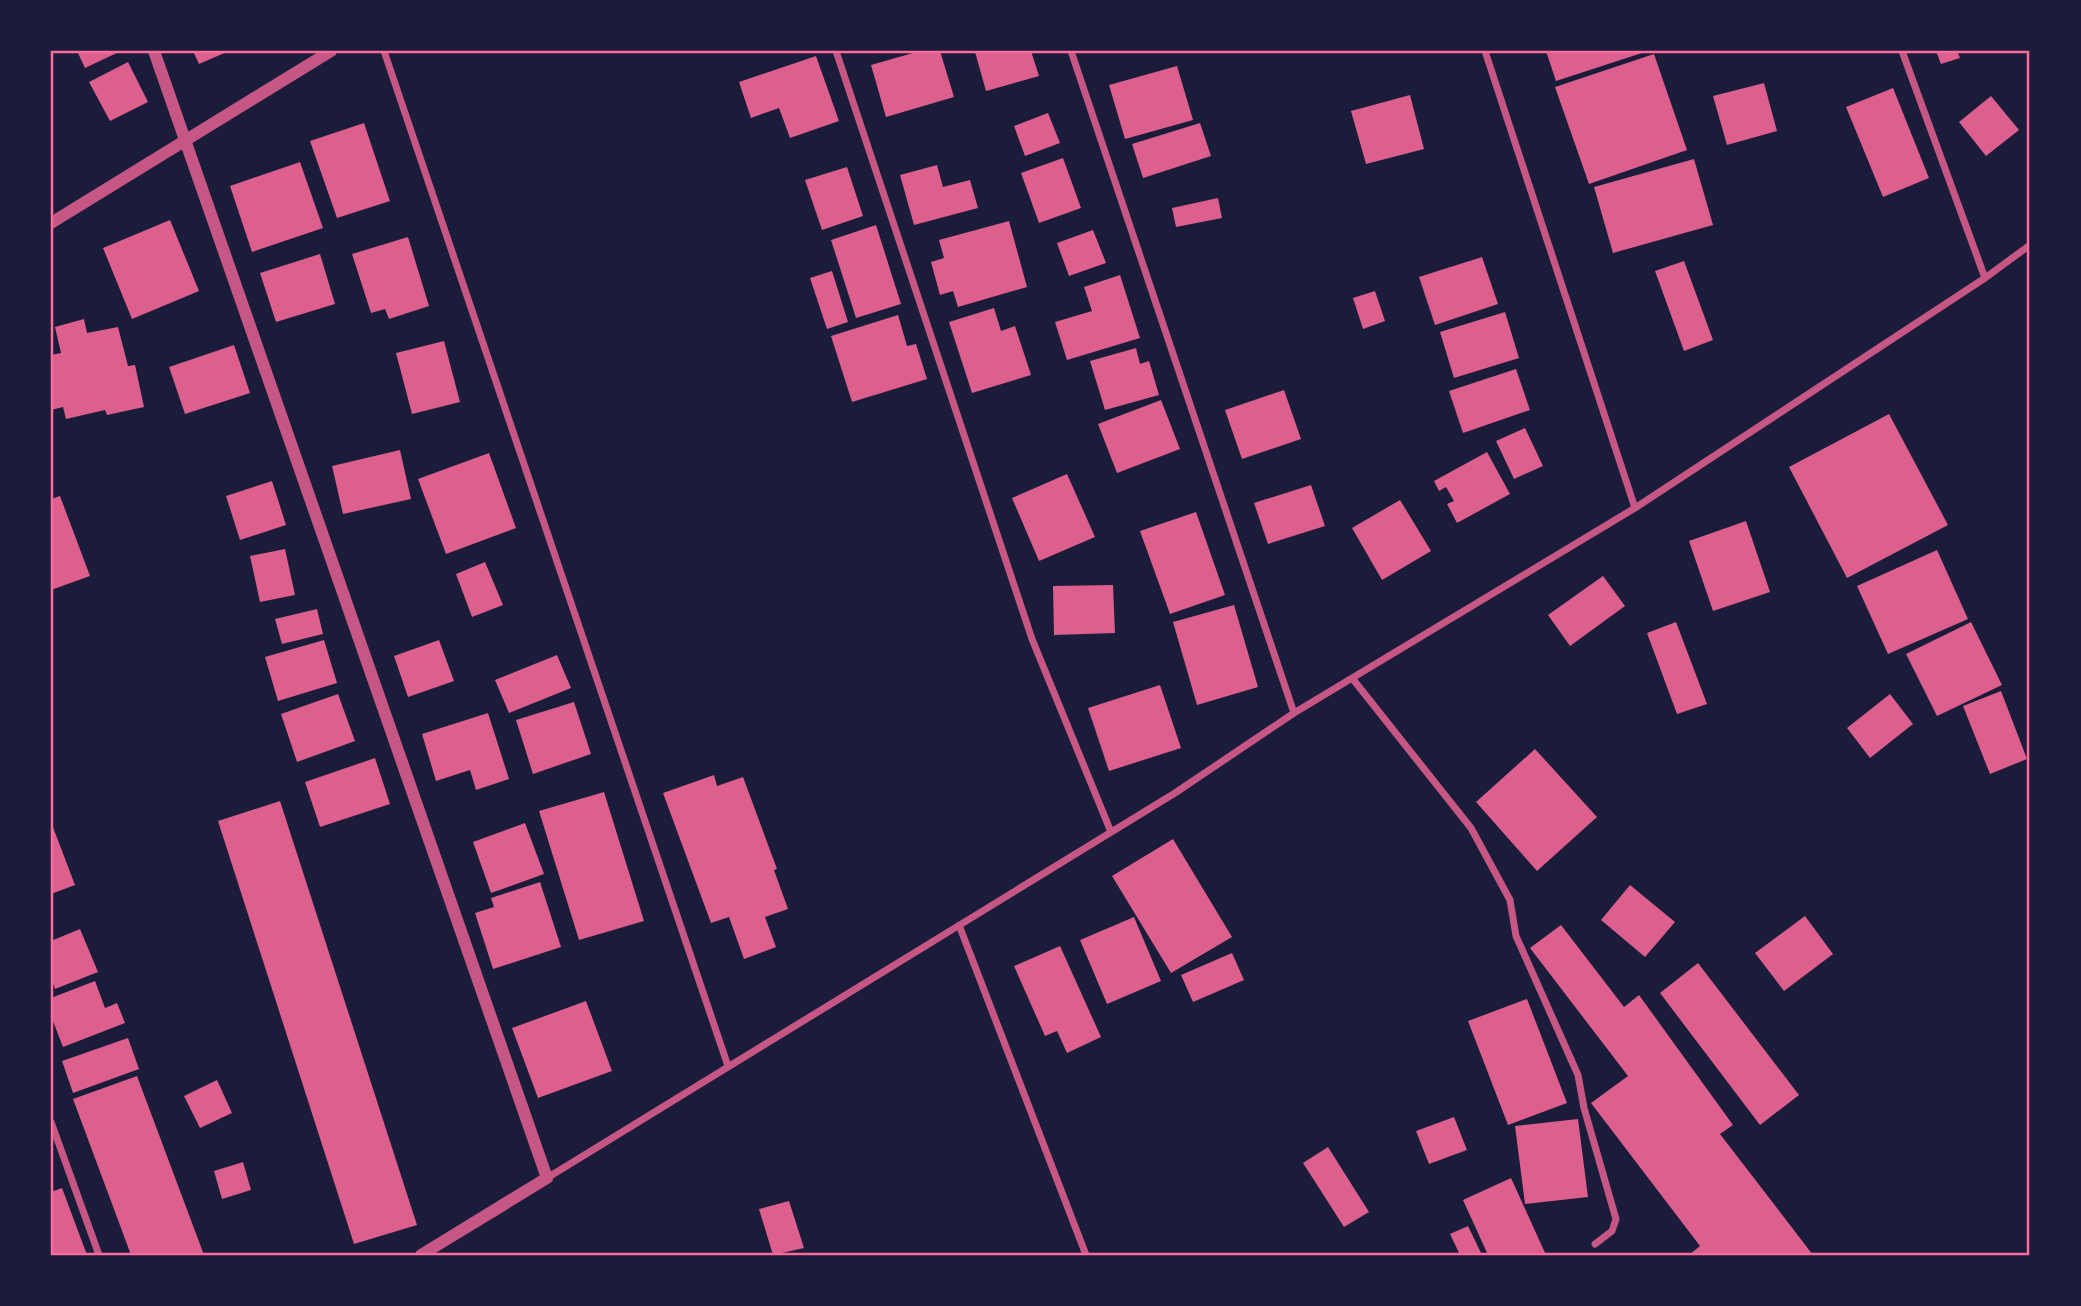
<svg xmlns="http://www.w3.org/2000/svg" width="2081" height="1306" viewBox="0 0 2081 1306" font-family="Poppins,sans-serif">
<rect width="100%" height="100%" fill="#1b1b3a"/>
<!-- building -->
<path fill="#dd5f8e" d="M77,51H121L85,68Z
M193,51H229L199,64Z
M920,51H940L954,97L886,117L871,65Z
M980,51H1031L1039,76L986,91L975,52Z
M1546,51H1648L1556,81Z
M1936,51H1957L1960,58L1941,64Z
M1654,54L1687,150L1589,184L1555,87Z
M816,56L839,121L790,138L779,108L751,118L739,82Z
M128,62L148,102L110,121L89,82Z
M1177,66L1193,120L1125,139L1109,85Z
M1764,83L1777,131L1727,145L1713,96Z
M1893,88L1929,178L1883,197L1846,107Z
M1410,95L1424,149L1366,164L1351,111Z
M1991,96L2019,130L1986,156L1959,122Z
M1048,113L1060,143L1025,156L1014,126Z
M364,123L390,201L337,218L310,141Z
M1200,123L1211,156L1143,178L1132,144Z
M1063,158L1081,208L1039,223L1021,173Z
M1694,159L1713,225L1613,253L1594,187Z
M300,162L323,228L252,252L230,186Z
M937,165L943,187L970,180L978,208L914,225L900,175Z
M847,167L863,216L822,230L805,180Z
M1218,198L1222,218L1176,227L1172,208Z
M170,220L199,291L132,319L103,248Z
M1009,221L1027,287L958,307L953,291L940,295L931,262L944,258L939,240Z
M876,225L901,304L856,318L831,240Z
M1093,230L1106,263L1069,276L1057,243Z
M408,237L429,306L389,319L385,309L371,313L352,254Z
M320,254L335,304L276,322L260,273Z
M1482,257L1498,304L1435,325L1419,277Z
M1684,261L1713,340L1684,351L1655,271Z
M832,271L848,322L827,329L810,278Z
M1120,275L1140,338L1067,360L1055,322L1092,311L1084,287Z
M1375,291L1385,321L1363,329L1353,298Z
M994,308L1001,331L1015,326L1031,375L972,393L949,322Z
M1505,312L1519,358L1454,378L1440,332Z
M898,315L907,346L916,344L927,379L852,402L831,336Z
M84,319L87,333L118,327L128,366L135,365L144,407L107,415L105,410L66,419L63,407L51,410V355L61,353L55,327Z
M444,341L460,402L412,414L396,353Z
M234,345L250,393L185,414L169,367Z
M1136,348L1140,364L1149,361L1159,395L1105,410L1090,361Z
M1516,369L1530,410L1463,433L1449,391Z
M1284,390L1301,439L1242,459L1225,410Z
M1161,400L1180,449L1117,473L1098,424Z
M1889,414L1948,525L1847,578L1789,467Z
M1525,428L1543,466L1514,479L1496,441Z
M400,450L411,499L343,514L332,466Z
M1487,452L1510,494L1457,523L1447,504L1454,501L1446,487L1439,491L1434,481Z
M489,453L516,528L446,554L418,479Z
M1067,474L1095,537L1039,561L1012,498Z
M272,481L286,525L240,540L226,496Z
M1311,485L1325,526L1268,544L1254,503Z
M60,496L90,576L51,590V499Z
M1400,500L1431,551L1382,580L1352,528Z
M1196,512L1225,595L1170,614L1140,531Z
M1746,521L1770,592L1713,611L1689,541Z
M285,549L295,595L260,602L250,556Z
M1937,550L1968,619L1888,654L1857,586Z
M485,562L503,605L472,617L456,574Z
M1603,576L1625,606L1570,646L1548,615Z
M1113,585L1115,633L1054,635L1053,586Z
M1234,605L1258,687L1197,705L1173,622Z
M317,609L323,634L282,644L275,619Z
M1676,622L1707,704L1677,714L1647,633Z
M1971,622L2002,685L1937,716L1906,654Z
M324,640L337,683L278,701L265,657Z
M439,640L454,681L408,697L394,656Z
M557,655L571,688L509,713L495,680Z
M1160,685L1181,748L1109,771L1088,708Z
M2001,691L2027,759L1990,774L1963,706Z
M338,694L355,741L297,762L281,714Z
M1890,694L1913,724L1870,758L1847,728Z
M574,702L591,754L533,774L516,720Z
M488,713L509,779L476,790L470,770L436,781L422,734Z
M1535,749L1597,817L1537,871L1476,802Z
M375,758L390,804L320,827L305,782Z
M714,775L717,786L743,777L777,869L774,870L788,909L765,917L776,947L744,959L729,917L711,923L663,793Z
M604,792L644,921L579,940L539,811Z
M280,801L417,1225L354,1244L218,821Z
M51,822L75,885L51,894Z
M525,823L544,874L491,893L473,842Z
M1173,839L1232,937L1171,973L1112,876Z
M540,882L561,947L493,969L475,913L494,907L491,898Z
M1630,885L1675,922L1645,957L1601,920Z
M1805,916L1833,954L1784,991L1755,953Z
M1134,917L1161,981L1107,1004L1080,940Z
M1561,925L1624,1007L1639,995L1733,1125L1720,1134L1813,1255H1689L1700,1246L1591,1103L1628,1076L1530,948Z
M80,929L98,972L55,989L51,977V941Z
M1060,946L1101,1037L1067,1053L1057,1031L1045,1036L1014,966Z
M1232,953L1244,980L1193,1002L1181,975Z
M1698,963L1799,1095L1760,1125L1660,993Z
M95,981L105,1008L117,1003L125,1023L63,1047L51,1016V998Z
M1527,999L1567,1103L1508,1125L1468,1021Z
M586,1001L612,1071L538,1098L512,1028Z
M128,1038L139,1069L73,1093L62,1061Z
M137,1076L204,1255H131L73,1099Z
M217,1080L232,1113L200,1128L184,1096Z
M1454,1117L1467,1150L1429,1164L1416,1131Z
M1578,1119L1588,1197L1525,1204L1515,1126Z
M1328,1147L1369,1212L1344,1227L1303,1163Z
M243,1162L251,1190L222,1199L214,1171Z
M1511,1178L1546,1255H1488L1463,1200Z
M62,1188L87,1255H51V1192Z
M789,1201L804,1248L773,1255L759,1209Z
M1468,1226L1482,1255H1460L1450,1234Z"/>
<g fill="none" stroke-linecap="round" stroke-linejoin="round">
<!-- minor -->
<path stroke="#c65784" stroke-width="7" d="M384,51L728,1066
M836,51L1032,639L1111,832
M1071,51L1294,713
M1485,51L1635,508
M1902,51L1985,278
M1352,678L1471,828L1510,900L1516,936L1578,1075L1584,1108L1616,1219L1612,1231L1595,1244
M959,925L1086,1255
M51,1122L99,1255
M547,1178L1175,793L1294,713L1635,508L1985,278L2030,245"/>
<!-- tertiary -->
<path stroke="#c65784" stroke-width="12" d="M154,51L547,1178L421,1255
M51,223L331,51"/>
</g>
<!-- border -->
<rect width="2081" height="1306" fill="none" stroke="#1b1b3a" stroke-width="105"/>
<rect x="52" y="52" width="1976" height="1202" fill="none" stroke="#ff6b9d" stroke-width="2.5"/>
</svg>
